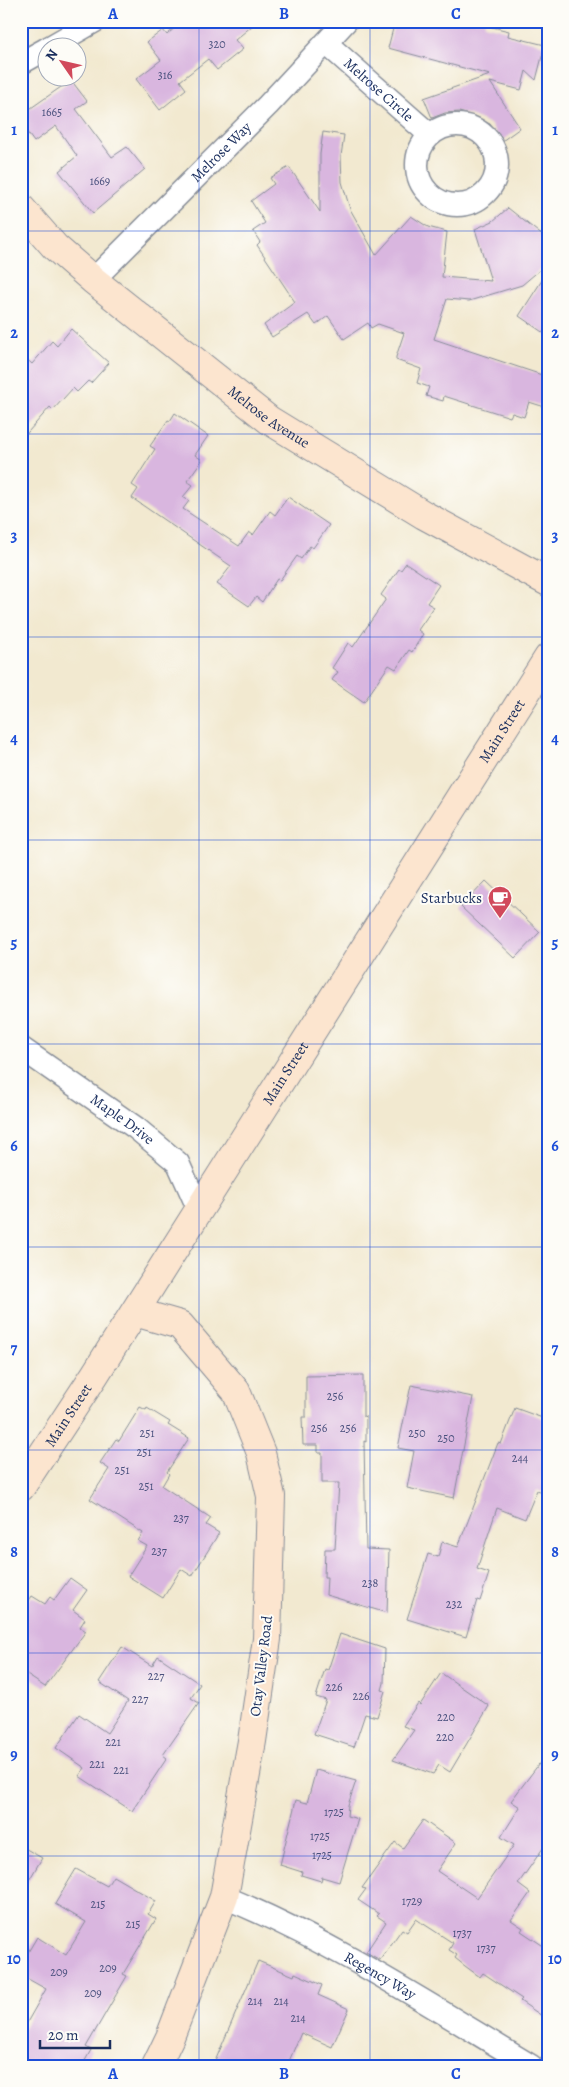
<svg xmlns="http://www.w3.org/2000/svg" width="569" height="2087" viewBox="0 0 569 2087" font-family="Alegreya,serif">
<rect width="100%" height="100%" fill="#fdfcf7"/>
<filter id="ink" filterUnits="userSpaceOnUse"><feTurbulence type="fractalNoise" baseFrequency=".02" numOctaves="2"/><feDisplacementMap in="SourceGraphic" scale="10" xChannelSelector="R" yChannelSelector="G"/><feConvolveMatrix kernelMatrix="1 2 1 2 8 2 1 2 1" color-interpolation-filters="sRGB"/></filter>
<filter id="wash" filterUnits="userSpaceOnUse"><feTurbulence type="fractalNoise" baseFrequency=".0096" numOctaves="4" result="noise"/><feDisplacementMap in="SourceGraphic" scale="20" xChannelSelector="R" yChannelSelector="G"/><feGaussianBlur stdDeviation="1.12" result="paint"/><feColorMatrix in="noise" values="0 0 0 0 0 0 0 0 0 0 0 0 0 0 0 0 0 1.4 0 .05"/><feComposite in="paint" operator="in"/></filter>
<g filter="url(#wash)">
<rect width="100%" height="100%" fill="#f2e9d0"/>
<g id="blocks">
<!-- building -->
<path fill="#d9b6df" d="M182,21H258L235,40L243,49L217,70L208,59L180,81L186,89L160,110L136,79L161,60L147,42L163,30L167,35Z
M395,21H485L484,25L509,31L508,36L545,45L536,80L526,71L521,90L490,82L520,128L502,141L490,124L473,116L459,112L445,113L432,118L424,98L490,75L388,48Z
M71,80L87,101L76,109L112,157L127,147L145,169L93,213L59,171L77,156L56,126L34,142L21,124V115Z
M323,132L344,135L341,156L342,182L350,209L376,255L411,216L428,227L447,232L442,277L491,281L475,229L493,221L508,208L548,240V263L522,285L469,301L447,299L434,339L548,377V408L529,402L524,417L512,413L510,417L444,396L443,401L426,396L429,387L417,383L421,369L396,360V357L404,333L378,324L371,328L368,323L344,339L328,316L316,325L308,314L272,337L264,325L295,302L257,245L260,242L253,231L265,223L251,201L274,184L270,178L289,167L320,212V154Z
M548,271V336L519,316Z
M71,329L109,363L91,383L88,381L77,392L73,388L53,410L50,407L21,440V354L32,364L52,341L57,346Z
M175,413L208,436L195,455L202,460L187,481L193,485L183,497L189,501L183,509L239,546L249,532L253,535L270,511L275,515L288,497L329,525L313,548L310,546L301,559L297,556L280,580L277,579L262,602L256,597L249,606L217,584L231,566L132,498L138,489L132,485L155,449L150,446L168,420L170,421Z
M406,563L439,585L427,603L434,607L418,630L423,634L412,652L409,650L396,669L389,665L364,702L332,680L338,672L332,668L348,643L353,647L386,599L381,595L399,569L401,570Z
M486,881L540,932L515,958L461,907Z
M363,1375V1416L366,1417V1442L364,1441L366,1549L389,1550L387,1613L326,1595L327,1577H324L325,1549H335L339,1483H322V1453H318V1445H303L302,1417H306V1376Z
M411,1385L473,1397L454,1498L407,1488L414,1451L398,1448Z
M140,1407L146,1410L147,1408L170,1422L168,1425L189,1438L167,1472L169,1474L162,1486L211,1518L206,1525L219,1533L192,1576L181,1569L163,1598L128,1576L147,1546L138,1541L143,1533L90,1499L109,1469L100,1463L116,1439L119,1441Z
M515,1408L548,1420V1494L537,1490L525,1519L497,1508L477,1569L489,1573L480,1601L477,1600L466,1637L407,1619L428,1554L438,1557L442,1542L458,1547L498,1443L501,1444Z
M70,1578L87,1590L73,1610L85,1619L80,1627L86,1631L45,1687L21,1671V1612L32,1596L45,1604L50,1597L54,1600Z
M340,1634L385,1649L384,1683L382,1690L385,1691L377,1717L365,1714L354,1747L314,1734L326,1700L316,1697L325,1669L328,1670Z
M122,1647L152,1666L158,1656L200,1684L191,1698L199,1703L163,1755L167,1758L132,1811L79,1776L85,1768L56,1748L79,1714L107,1733L128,1701L99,1682Z
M441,1673L489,1706L450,1772L439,1765L433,1774L393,1760L414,1730L403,1726L418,1703L420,1705Z
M548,1752V1841L518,1884L530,1893L511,1920L523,1928L521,1931L548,1949V2020L520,2001L522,1999L483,1973L480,1977L465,1966L455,1958L457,1955L449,1950L453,1943L416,1919L407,1932L402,1929L380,1960L366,1952L386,1922L377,1916L379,1914L358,1900L366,1889L362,1888L395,1842L403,1848L423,1820L456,1843L437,1871L477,1898L514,1845L501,1837L520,1807L511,1801Z
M316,1770L356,1781L348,1805L347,1816L358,1819L339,1882L322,1877L321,1881L301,1875L302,1872L280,1865L296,1800L307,1803Z
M21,1846L42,1858L21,1894Z
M76,1869L107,1886L113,1876L156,1901L148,1914L156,1919L123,1974L127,1976L86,2047L91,2050L82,2066H21V2033L46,1989L21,1975V1964L37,1937L66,1955L86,1922L55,1904Z
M258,1961L294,1976L295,1973L322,1985L318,1995L349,2009L332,2047L301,2033L287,2066H213Z"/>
</g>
</g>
<g filter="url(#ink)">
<use href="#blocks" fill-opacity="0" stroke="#868c97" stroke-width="1"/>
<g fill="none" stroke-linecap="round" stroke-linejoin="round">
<defs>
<g id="street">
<path id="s1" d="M327,44L430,135"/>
<path d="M48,48L95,21"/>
<path d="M21,63L48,48"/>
<circle cx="457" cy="165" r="40"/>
<path id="s2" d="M93,280L268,105L346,21"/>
<path id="s3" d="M21,1048L136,1128L178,1163L199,1210"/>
<path id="s4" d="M224,1897C332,1941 431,2006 531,2066"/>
</g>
<g id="secondary">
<path id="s5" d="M21,208L55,247L93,280L269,420L424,515L548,582"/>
<path d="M135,1312L180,1325L236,1391L261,1453L271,1496L267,1639L252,1741L224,1897L170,2037L156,2066"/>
<path id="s6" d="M21,1487L94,1376L548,658"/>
</g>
</defs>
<!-- street casing -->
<use href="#street" stroke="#868c97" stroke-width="25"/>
<!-- secondary casing -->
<use href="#secondary" stroke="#868c97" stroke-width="30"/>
<!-- street -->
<use href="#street" stroke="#fff" stroke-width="22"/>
<!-- secondary -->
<use href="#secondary" stroke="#fce5cf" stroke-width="28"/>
</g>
</g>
<!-- grid -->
<path fill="none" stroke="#1d4ed8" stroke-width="1" stroke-opacity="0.55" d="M199,21V2066M370,21V2066M21,231H548M21,434H548M21,637H548M21,840H548M21,1044H548M21,1247H548M21,1450H548M21,1653H548M21,1856H548"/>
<!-- icons -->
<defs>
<symbol id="cafe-pin" viewBox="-11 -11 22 30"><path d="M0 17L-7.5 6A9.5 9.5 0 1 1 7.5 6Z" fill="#d1495b" stroke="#fdfcf7"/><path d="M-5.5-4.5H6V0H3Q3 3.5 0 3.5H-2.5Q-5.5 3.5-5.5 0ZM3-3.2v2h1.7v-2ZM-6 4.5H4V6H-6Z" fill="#fff"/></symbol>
</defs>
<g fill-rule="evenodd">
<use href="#cafe-pin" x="486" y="884" width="28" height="38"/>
</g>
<g text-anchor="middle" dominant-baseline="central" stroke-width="4" stroke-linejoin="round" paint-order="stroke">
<!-- number labels -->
<g font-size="12" fill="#4a517e">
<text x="217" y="44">320</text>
<text x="165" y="75">316</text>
<text x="52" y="112">1665</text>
<text x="100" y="181">1669</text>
<text x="335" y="1396">256</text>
<text x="319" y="1428">256</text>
<text x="348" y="1428">256</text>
<text x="147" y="1433">251</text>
<text x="417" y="1433">250</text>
<text x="446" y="1438">250</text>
<text x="144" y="1452">251</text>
<text x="520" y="1458">244</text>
<text x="122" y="1470">251</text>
<text x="146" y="1486">251</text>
<text x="181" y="1518">237</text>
<text x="159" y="1551">237</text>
<text x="370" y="1583">238</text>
<text x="454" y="1604">232</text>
<text x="156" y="1676">227</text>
<text x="334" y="1687">226</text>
<text x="361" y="1696">226</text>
<text x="140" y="1699">227</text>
<text x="446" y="1717">220</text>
<text x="445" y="1737">220</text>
<text x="113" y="1742">221</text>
<text x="97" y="1764">221</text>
<text x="121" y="1770">221</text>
<text x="334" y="1812">1725</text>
<text x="320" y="1836">1725</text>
<text x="322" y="1855">1725</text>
<text x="412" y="1901">1729</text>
<text x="98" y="1904">215</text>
<text x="133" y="1924">215</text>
<text x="462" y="1933">1737</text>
<text x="486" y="1948">1737</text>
<text x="108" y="1968">209</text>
<text x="59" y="1972">209</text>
<text x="93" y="1993">209</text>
<text x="255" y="2001">214</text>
<text x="281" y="2001">214</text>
<text x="298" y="2018">214</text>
</g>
<!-- street labels -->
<g font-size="15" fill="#1b2f5e" stroke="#fdfcf7">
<text stroke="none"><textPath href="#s1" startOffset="69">Melrose Circle</textPath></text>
<text stroke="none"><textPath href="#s2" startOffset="181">Melrose Way</textPath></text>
<text stroke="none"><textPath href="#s5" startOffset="325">Melrose Avenue</textPath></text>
<text stroke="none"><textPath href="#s6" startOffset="896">Main Street</textPath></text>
<text stroke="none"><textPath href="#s6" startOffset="491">Main Street</textPath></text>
<text stroke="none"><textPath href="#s3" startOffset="124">Maple Drive</textPath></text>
<text stroke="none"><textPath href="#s6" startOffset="86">Main Street</textPath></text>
<text transform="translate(261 1666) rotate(-83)">Otay Valley Road</text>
<text stroke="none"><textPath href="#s4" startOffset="175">Regency Way</textPath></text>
</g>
<!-- poi labels -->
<g font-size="15" fill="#1b2f5e" stroke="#fdfcf7" text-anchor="end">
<text x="482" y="898">Starbucks</text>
</g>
</g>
<!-- margin -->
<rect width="569" height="2087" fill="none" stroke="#fdfcf7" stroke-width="55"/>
<!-- north arrow -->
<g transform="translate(62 62) rotate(304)"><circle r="24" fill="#fdfcf7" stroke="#a3aaba"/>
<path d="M0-4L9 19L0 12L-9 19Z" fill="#d1495b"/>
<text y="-8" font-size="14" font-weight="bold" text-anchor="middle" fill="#1b2f5e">N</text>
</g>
<!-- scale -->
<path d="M40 2040v8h70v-8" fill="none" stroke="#1b2f5e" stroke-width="2.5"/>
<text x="48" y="2040" font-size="15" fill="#1b2f5e" stroke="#fdfcf7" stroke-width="4" paint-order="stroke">20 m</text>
<rect x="28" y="28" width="514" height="2032" fill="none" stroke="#1d4ed8" stroke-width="2"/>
<g font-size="16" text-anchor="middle" font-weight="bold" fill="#1d4ed8">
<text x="113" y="19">A</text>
<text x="284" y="19">B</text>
<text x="456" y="19">C</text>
<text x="14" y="135">1</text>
<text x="555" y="135">1</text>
<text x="14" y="338">2</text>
<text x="555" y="338">2</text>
<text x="14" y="541">3</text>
<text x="555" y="541">3</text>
<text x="14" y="744">4</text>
<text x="555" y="744">4</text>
<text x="14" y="948">5</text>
<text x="555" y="948">5</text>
<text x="14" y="1151">6</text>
<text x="555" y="1151">6</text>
<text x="14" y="1354">7</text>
<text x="555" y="1354">7</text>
<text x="14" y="1557">8</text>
<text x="555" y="1557">8</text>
<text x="14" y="1760">9</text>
<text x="555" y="1760">9</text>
<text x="14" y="1964">10</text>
<text x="555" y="1964">10</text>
<text x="113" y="2079">A</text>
<text x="284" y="2079">B</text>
<text x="456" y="2079">C</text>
</g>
</svg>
